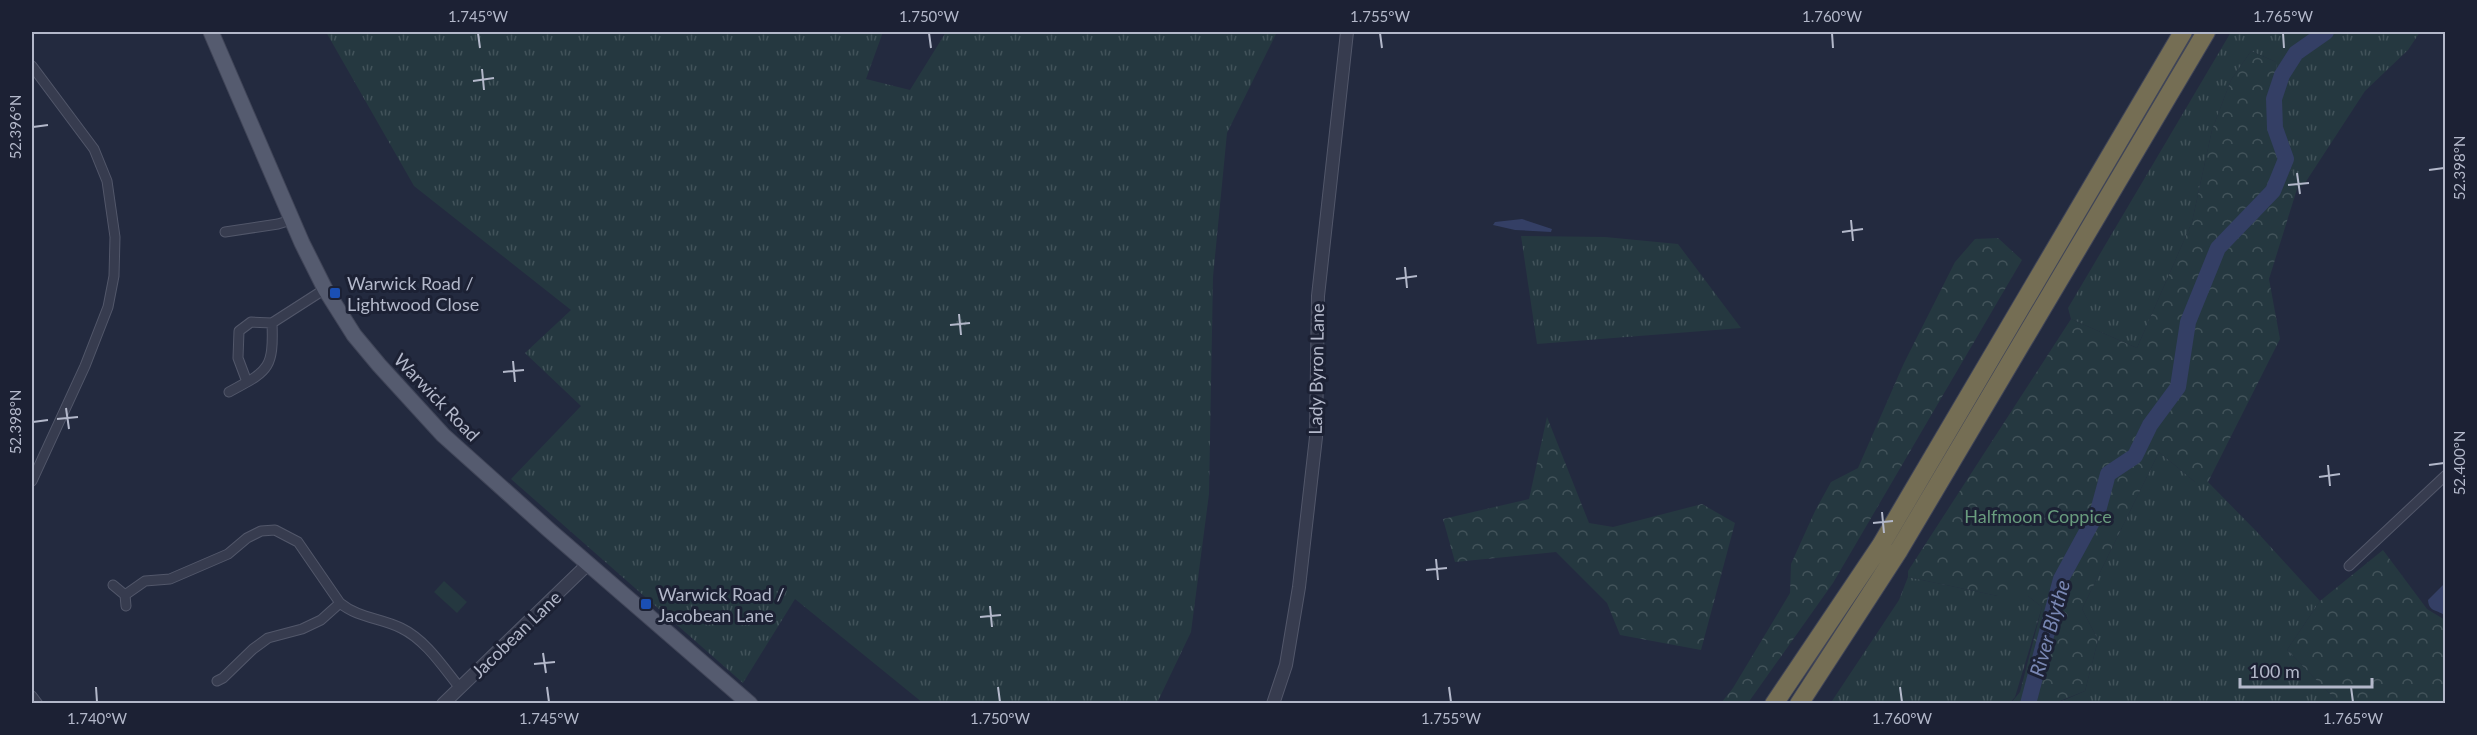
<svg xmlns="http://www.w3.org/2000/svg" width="2477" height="735" viewBox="0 0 2477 735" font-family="Lato,sans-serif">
<defs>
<pattern id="grass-tufts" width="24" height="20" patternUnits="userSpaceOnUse" patternTransform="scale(1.5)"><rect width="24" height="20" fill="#253840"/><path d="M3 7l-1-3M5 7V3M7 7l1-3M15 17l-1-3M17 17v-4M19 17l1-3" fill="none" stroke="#42535a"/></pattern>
<pattern id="forest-crowns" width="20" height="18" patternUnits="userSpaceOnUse" patternTransform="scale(1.5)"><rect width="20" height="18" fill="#253840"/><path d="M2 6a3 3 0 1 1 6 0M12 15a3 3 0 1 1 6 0" fill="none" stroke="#42535a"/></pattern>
</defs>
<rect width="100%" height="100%" fill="#232a3f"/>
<!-- grass -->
<path fill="url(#grass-tufts)" d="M326,32H883L866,79L910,90L946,32H1277L1227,133L1213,277L1209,494L1191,632L1157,703H923L795,599L743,683L511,479L581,406L525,353L571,310L414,186Z
M2231,32H2420L2408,50L2365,91L2305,183L2297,189L2277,123L2276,62L2251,51L2231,80L2212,130L2192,222L2137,348L2071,319L2068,308Z
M1521,236L1605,237L1678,244L1741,328L1537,344Z
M2159,452L2195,482H2208L2257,532L2320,601L2287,650L2339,703L2055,704L2085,691L2098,640L2082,609Z
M1908,577L1998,596H2028L2042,607L2015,697L2010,703L1830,704L1899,600Z"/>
<!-- forest -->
<path fill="url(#forest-crowns)" d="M2251,51L2276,62L2277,123L2297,189L2269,279L2280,339L2208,482H2195L2159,452L2082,609L2098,640L2085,691L2055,703H2011L2020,692L2042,607L2028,596H1998L1908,577V571L2071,319L2137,348L2192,222L2212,130L2231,80Z
M1998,238L2022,260L1833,583L1748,703H1721L1733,688L1790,593L1791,564L1815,511L1831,482L1858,468L1904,363L1955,262L1975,239Z
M1547,417L1589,523L1613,527L1702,504L1735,523L1701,650L1620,635L1607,603L1556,552L1455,562L1443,519L1529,499Z
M2383,550L2427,609L2445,620V703H2339L2287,650L2320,601Z"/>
<!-- green -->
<path fill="#253840" d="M444,581L467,602L457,613L434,592Z"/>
<!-- water -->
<path fill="#343f65" d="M1522,219L1552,229L1551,232L1515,230L1493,225L1495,222Z
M2445,583V616C2438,609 2429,613 2428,600Z"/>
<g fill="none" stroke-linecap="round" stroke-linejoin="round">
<!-- river -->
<path stroke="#343f65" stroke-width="16" d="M2028,704L2061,579L2098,511L2108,474L2135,456L2150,425L2178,387L2188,322L2218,248L2273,191L2286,159L2275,128L2274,99L2282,75L2296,53L2326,32"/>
<defs>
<path id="minor" d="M32,66L94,149L107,181L115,237L114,276L108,307L85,366L32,481
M225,232L278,224L291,220
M247,382L238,358L239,331L251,322L272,323
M229,392C267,371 274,371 272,323L325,289
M2349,566L2446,475
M113,585L125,595
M126,606L125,595L145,581L170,579L228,554L247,538L261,531L275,530L298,542L340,603C358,618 381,618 401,628C426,640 443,667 460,688
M217,681L223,678L253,649L268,638L302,629L321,620L340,603
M32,696L38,704"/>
<path id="tertiary" d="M443,704L588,564
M1273,704L1286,665L1299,587L1316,437L1318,296L1347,32"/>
<path id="primary" d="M211,32L302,243L325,289L354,335L379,365L443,435L549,530L750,704"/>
<path id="motorway" d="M1774,704L1881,545L2183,32
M1799,704L1899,550L2206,32"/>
</defs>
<!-- minor casing -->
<use href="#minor" stroke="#52576a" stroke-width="11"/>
<!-- tertiary casing -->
<use href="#tertiary" stroke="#52576a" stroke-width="14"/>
<!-- primary casing -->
<use href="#primary" stroke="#404558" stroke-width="17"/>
<!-- motorway casing -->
<use href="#motorway" stroke="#3f4457" stroke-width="20"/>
<!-- minor -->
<use href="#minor" stroke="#373c4f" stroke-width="9"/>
<!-- tertiary -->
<use href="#tertiary" stroke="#373c4f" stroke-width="12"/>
<!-- primary -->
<use href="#primary" stroke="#555b6f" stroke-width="15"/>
<!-- motorway -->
<use href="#motorway" stroke="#756e54" stroke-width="18"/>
</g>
<!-- ticks -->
<path fill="none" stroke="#b3b8ca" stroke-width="2" d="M478,33L480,48M929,33L931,48M1380,33L1382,48M1832,33L1833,48M2283,33L2284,48M482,69L484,90M473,81L494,78M33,127L48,125M2429,170L2444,168M2297,173L2300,194M2288,185L2309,183M1851,220L1853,241M1842,232L1863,229M1405,267L1407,288M1396,279L1417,276M959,314L961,335M950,325L970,323M513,361L515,382M503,372L524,370M66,408L69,429M57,419L78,417M33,422L48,420M2328,465L2330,486M2429,465L2444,463M2319,477L2340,474M1882,512L1884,533M1873,523L1893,521M1436,559L1438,580M1426,570L1447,568M990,606L992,627M980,617L1001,615M543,653L546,673M534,664L555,662M96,687L97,702M547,687L549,702M998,687L1000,702M1449,687L1451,702M1900,687L1902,702M2351,687L2353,702"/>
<!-- markers -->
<g fill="#1a4fb4" stroke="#1c2134" stroke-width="2">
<rect x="329" y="287" width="12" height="12" rx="3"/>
<rect x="640" y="598" width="12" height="12" rx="3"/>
</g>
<g text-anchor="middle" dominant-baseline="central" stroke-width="6" stroke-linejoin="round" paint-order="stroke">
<!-- poi labels -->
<g font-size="18" fill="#b3b8ca" stroke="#1c2134" text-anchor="start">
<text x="347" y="283">Warwick Road /<tspan x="347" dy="21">Lightwood Close</tspan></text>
<text x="658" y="594">Warwick Road /<tspan x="658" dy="21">Jacobean Lane</tspan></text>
</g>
<!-- street labels -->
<g font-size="18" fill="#b3b8ca" stroke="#1c2134">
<text transform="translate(1316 369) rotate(-89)">Lady Byron Lane</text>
<text transform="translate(437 397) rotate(46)">Warwick Road</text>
<text transform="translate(516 634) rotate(-44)">Jacobean Lane</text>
</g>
<!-- park labels -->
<g font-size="18" fill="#699c7e" stroke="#1c2134">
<text x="2038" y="516">Halfmoon Coppice</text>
</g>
<!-- water labels -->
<g font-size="20" font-style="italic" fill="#7987b3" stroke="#1c2134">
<text transform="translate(2049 628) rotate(-74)">River Blythe</text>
</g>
</g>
<!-- border -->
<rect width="2477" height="735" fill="none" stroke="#1c2134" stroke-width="66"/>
<!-- scale -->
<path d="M2240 678v9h132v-9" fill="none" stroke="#b3b8ca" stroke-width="3"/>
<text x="2249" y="678" font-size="18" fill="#b3b8ca" stroke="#1c2134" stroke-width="4.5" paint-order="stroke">100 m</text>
<rect x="33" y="33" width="2411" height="669" fill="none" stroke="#b3b8ca" stroke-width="2"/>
<g font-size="15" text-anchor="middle" fill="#b3b8ca">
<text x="478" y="22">1.745°W</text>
<text x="929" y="22">1.750°W</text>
<text x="1380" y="22">1.755°W</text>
<text x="1832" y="22">1.760°W</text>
<text x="2283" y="22">1.765°W</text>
<text transform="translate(16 127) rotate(-90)" y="5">52.396°N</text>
<text transform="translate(2460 168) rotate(-90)" y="5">52.398°N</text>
<text transform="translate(16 422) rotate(-90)" y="5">52.398°N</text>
<text transform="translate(2460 463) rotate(-90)" y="5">52.400°N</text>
<text x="97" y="724">1.740°W</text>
<text x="549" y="724">1.745°W</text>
<text x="1000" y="724">1.750°W</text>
<text x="1451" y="724">1.755°W</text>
<text x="1902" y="724">1.760°W</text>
<text x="2353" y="724">1.765°W</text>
</g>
</svg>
